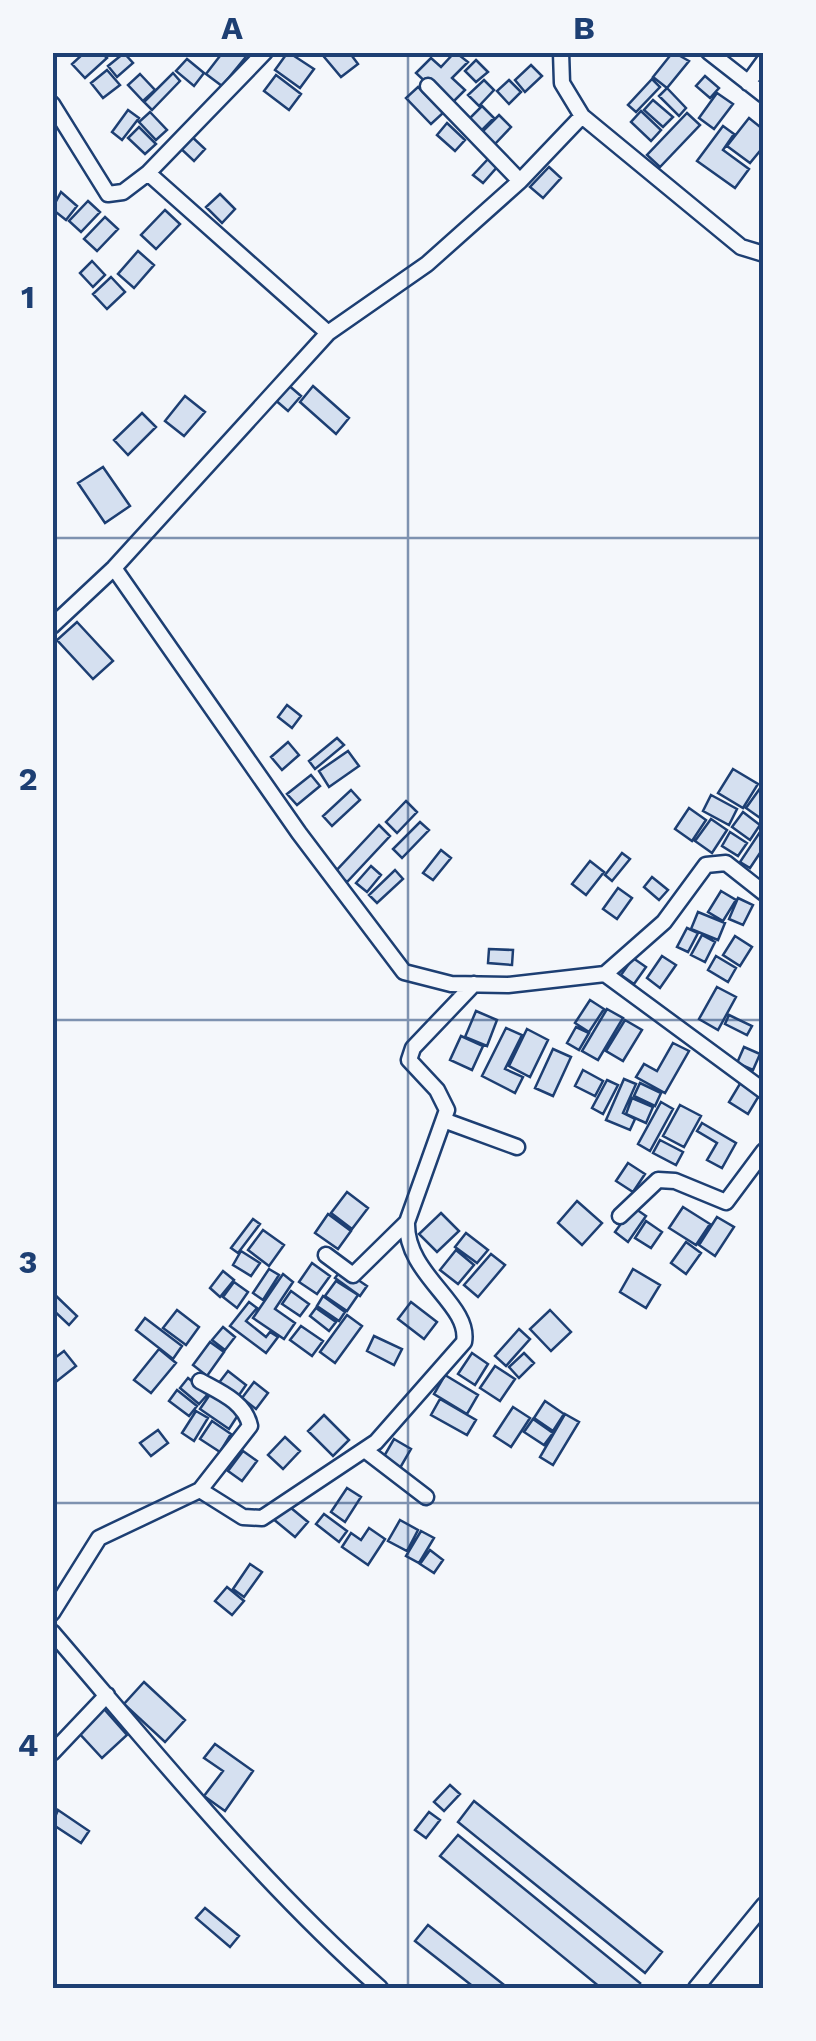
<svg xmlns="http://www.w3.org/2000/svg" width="816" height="2041" viewBox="0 0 816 2041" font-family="'Work Sans',sans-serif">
<rect width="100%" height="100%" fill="#f4f7fb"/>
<!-- building -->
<path fill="#d5e0f0" stroke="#1d3f73" stroke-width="2.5" d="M85,52H101L107,58L85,78L72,64Z
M223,52L249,53L222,86L206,74Z
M288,52L314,69L300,88L275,70Z
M320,52H349L358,64L341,77Z
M455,52L468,62L452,78L465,90L450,105L416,73L431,58L441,67Z
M673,52L689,61L667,88L653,77Z
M124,53L133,63L117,77L108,66Z
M187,59L204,73L194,86L176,71Z
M476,60L488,72L476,82L465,71Z
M531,65L542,76L525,92L515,80Z
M107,70L120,85L103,98L91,83Z
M173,73L180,81L152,110L144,102Z
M140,74L155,90L143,101L128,85Z
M276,75L301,94L289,110L264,91Z
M705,76L719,88L710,98L696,86Z
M652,79L660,87L636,112L628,105Z
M484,80L494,90L479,106L468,95Z
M509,80L521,92L509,104L497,91Z
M418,87L443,113L431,124L406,98Z
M667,88L686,108L679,116L659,96Z
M717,93L733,104L714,129L699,118Z
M653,100L673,117L663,127L644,110Z
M482,106L494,118L480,132L468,120Z
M128,110L139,118L122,140L112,132Z
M641,111L661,130L651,141L631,122Z
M150,112L167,130L156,140L139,122Z
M687,113L700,125L660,167L647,155Z
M499,115L511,127L494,145L481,133Z
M749,118L764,130V146L750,163L727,146Z
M447,123L465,140L455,151L437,135Z
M723,126L734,134L723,150L749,169L735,188L697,161Z
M139,127L156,144L145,154L128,138Z
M189,134L205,149L194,161L178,146Z
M489,158L498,166L483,183L473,175Z
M549,167L561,178L543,198L530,187Z
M61,192L77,206L66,220L52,209Z
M220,194L235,209L222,223L206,207Z
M88,201L100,212L81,232L69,221Z
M165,210L180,224L156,249L141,235Z
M105,217L118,229L97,251L84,239Z
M138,251L154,265L134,288L118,274Z
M92,261L105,275L93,287L80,273Z
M111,277L125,292L107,309L93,294Z
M286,383L301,396L288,411L273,398Z
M313,386L349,418L336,434L300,402Z
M185,396L205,412L184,436L165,421Z
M142,413L156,427L128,455L114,440Z
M103,467L130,506L105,523L78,483Z
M77,622L113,661L93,679L57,640Z
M287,705L301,716L292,728L278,717Z
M337,738L344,745L315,769L309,761Z
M288,742L299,755L282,770L271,757Z
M348,751L359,766L329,787L319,771Z
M733,769L758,784L743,808L718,793Z
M311,775L320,786L297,805L287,794Z
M761,787L764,789L763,820L746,808Z
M351,790L360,800L332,826L323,816Z
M711,795L737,809L729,825L703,811Z
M406,801L417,812L397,833L386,822Z
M689,808L706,820L692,841L675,829Z
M743,812L760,825L750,840L732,827Z
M711,819L727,830L712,853L695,841Z
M420,822L429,830L402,858L393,849Z
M379,825L390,836L347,882L335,872Z
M762,829L764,847L750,868L740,862Z
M730,832L747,843L738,856L722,846Z
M441,850L451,858L433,880L423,873Z
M622,853L630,859L612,881L605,875Z
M590,861L604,872L586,895L572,884Z
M371,866L381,875L367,892L356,883Z
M395,870L403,879L377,903L369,895Z
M652,877L668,890L659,900L644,887Z
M618,888L632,898L617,919L603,909Z
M721,891L736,900L723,921L708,912Z
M738,898L753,905L743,925L729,919Z
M698,912L725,923L718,940L691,929Z
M687,928L698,933L688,952L677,947Z
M702,935L715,942L705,962L691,955Z
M735,936L752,947L740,966L723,955Z
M489,949L513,950L512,965L488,963Z
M662,956L676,965L660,988L647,978Z
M716,956L736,968L728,982L708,970Z
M633,958L646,967L634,984L621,975Z
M717,987L736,997L718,1030L699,1019Z
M590,1000L604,1009L589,1032L575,1023Z
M607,1009L623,1018L598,1060L582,1051Z
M476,1011L497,1020L487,1046L465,1037Z
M729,1015L752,1026L747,1035L725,1024Z
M625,1020L642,1030L623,1061L606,1051Z
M576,1027L589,1033L579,1050L567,1043Z
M506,1028L522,1035L505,1069L523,1077L515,1093L482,1076Z
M527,1029L548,1040L530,1077L509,1066Z
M461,1036L483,1046L472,1070L450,1060Z
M673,1043L689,1051L665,1093L636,1077L644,1064L657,1071Z
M744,1047L760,1054L753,1070L737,1063Z
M553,1049L571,1057L553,1096L535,1088Z
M583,1070L603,1081L595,1096L575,1086Z
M624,1079L636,1084L623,1113L635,1119L630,1130L606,1120Z
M607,1080L618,1085L603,1114L592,1108Z
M741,1082L760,1094L748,1114L729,1102Z
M640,1083L661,1093L655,1106L634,1096Z
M632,1098L653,1107L646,1123L626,1114Z
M661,1102L673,1109L650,1151L638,1144Z
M680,1105L701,1116L684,1147L663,1136Z
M702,1123L736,1143L722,1168L707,1160L717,1143L697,1131Z
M660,1140L683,1152L676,1165L653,1153Z
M628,1163L645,1174L633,1192L616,1181Z
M347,1192L368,1208L352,1229L331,1213Z
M577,1201L602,1223L582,1245L558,1223Z
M633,1207L646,1216L628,1242L615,1232Z
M683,1207L710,1224L696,1245L669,1228Z
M441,1213L459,1231L437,1252L419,1234Z
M328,1214L351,1231L338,1249L315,1233Z
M717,1217L734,1227L715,1256L699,1245Z
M253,1219L260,1224L238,1253L231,1248Z
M646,1221L662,1232L651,1248L635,1238Z
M263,1230L284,1245L269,1266L248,1250Z
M466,1233L488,1250L477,1263L455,1247Z
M686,1242L701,1253L686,1274L671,1263Z
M456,1250L474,1265L458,1284L440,1270Z
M241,1251L260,1263L251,1276L233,1265Z
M491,1254L505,1265L478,1297L464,1285Z
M312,1263L330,1276L317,1294L299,1282Z
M269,1269L279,1275L263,1300L253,1293Z
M342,1269L367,1286L360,1296L335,1278Z
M633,1269L660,1285L646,1308L620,1292Z
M223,1271L234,1280L220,1297L210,1288Z
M283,1274L293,1282L275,1309L295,1323L284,1339L253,1318Z
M336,1281L358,1295L347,1311L325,1296Z
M234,1282L248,1292L237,1308L223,1297Z
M291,1291L309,1304L300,1316L282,1304Z
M52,1292L77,1316L69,1325L52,1309Z
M323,1296L345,1312L339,1321L317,1306Z
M249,1302L257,1308L246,1321L266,1337L270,1332L278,1337L266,1353L230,1326Z
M411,1302L437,1322L424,1339L398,1319Z
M316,1308L336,1322L329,1331L310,1316Z
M177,1310L199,1327L186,1345L163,1328Z
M550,1310L571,1332L551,1351L530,1329Z
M347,1315L362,1326L335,1363L320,1352Z
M145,1318L182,1346L173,1359L136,1330Z
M301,1326L323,1341L312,1356L290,1340Z
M223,1327L235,1337L225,1350L212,1340Z
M519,1329L530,1339L506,1366L495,1356Z
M374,1336L402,1349L394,1365L367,1351Z
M210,1342L224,1352L207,1376L193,1365Z
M159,1349L176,1363L151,1393L134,1380Z
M64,1351L76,1366L52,1385V1360Z
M472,1353L488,1364L475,1385L458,1374Z
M524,1353L534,1363L519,1378L509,1367Z
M495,1366L515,1379L500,1401L480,1388Z
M228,1371L246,1385L237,1398L218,1384Z
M445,1375L478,1395L467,1414L434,1394Z
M188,1378L208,1394L199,1404L180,1388Z
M254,1382L268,1393L256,1409L242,1398Z
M177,1390L197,1406L189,1416L169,1401Z
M211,1393L240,1412L229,1429L200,1409Z
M440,1399L476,1420L467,1435L431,1415Z
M545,1401L564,1414L553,1431L534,1418Z
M513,1407L530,1418L511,1447L494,1436Z
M196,1411L208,1418L194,1441L182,1433Z
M565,1414L579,1422L553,1465L540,1457Z
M324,1415L349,1440L333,1456L308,1431Z
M533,1419L553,1433L544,1445L524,1432Z
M212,1421L231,1434L220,1452L200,1439Z
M158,1430L168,1443L151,1456L140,1443Z
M285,1437L300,1451L283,1469L268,1455Z
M394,1439L411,1449L400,1468L383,1458Z
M243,1451L257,1461L242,1481L228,1471Z
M347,1488L361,1497L345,1522L331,1512Z
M285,1503L308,1522L295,1537L272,1518Z
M324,1514L347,1531L339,1542L316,1524Z
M400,1520L418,1530L407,1551L388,1541Z
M369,1528L385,1539L368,1565L342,1547L351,1533L361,1540Z
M421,1531L434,1538L419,1563L406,1556Z
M430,1550L443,1560L434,1573L420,1564Z
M250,1564L262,1572L244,1597L233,1589Z
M227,1587L244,1601L232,1615L215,1601Z
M144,1682L185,1720L165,1742L124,1704Z
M104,1709L127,1735L102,1758L78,1732Z
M215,1744L253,1771L225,1811L204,1796L223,1771L204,1758Z
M450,1785L460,1794L444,1811L434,1802Z
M474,1801L662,1952L645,1973L458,1822Z
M58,1810L89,1831L81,1843L52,1824Z
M429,1812L440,1820L426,1838L415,1830Z
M458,1835L640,1983L635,1988H601L440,1856Z
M205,1908L239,1936L230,1947L196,1918Z
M428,1925L508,1988H475L415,1941Z"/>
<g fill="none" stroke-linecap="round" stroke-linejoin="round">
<defs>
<path id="minor" d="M709,52L764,95
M748,83L764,61
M428,86L520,181
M52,104L108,194L123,192L148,173L328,333
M582,116L741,247L764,254
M148,173L265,52
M114,568L299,833L404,972L451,984L508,985L605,974L764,1091
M52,626L114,568L328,333L427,264L520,181L582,116L562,83L561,52
M605,974L664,922L706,865L726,863L764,893
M446,1121L517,1147
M620,1216L658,1180L675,1181L726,1202L764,1151
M326,1255L353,1275L407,1222
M200,1381C220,1392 245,1402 250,1426L200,1490
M366,1451L426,1497
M52,1613L99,1538L200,1490L243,1517L262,1518L376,1442L464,1342C471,1304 405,1275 407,1222L447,1110L437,1090L409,1060L413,1048L474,984
M52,1632C157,1754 260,1882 380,1988
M52,1753L107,1695
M696,1988L764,1905"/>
</defs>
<!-- minor casing -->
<use href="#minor" stroke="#1d3f73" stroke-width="19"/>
<!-- minor -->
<use href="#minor" stroke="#f4f7fb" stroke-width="14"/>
</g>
<!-- grid -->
<path fill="none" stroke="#1d3f73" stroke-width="2.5" stroke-opacity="0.55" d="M408,52V1988M52,538H764M52,1020H764M52,1503H764"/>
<!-- border -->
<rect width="816" height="2041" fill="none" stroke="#f4f7fb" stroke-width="110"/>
<rect x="55" y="55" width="706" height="1931" fill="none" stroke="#1d3f73" stroke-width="4"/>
<g font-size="32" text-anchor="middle" font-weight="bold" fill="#1d3f73">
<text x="232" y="39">A</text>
<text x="584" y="39">B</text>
<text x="28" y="308">1</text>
<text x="28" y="790">2</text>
<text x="28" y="1273">3</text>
<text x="28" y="1756">4</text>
</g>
</svg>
